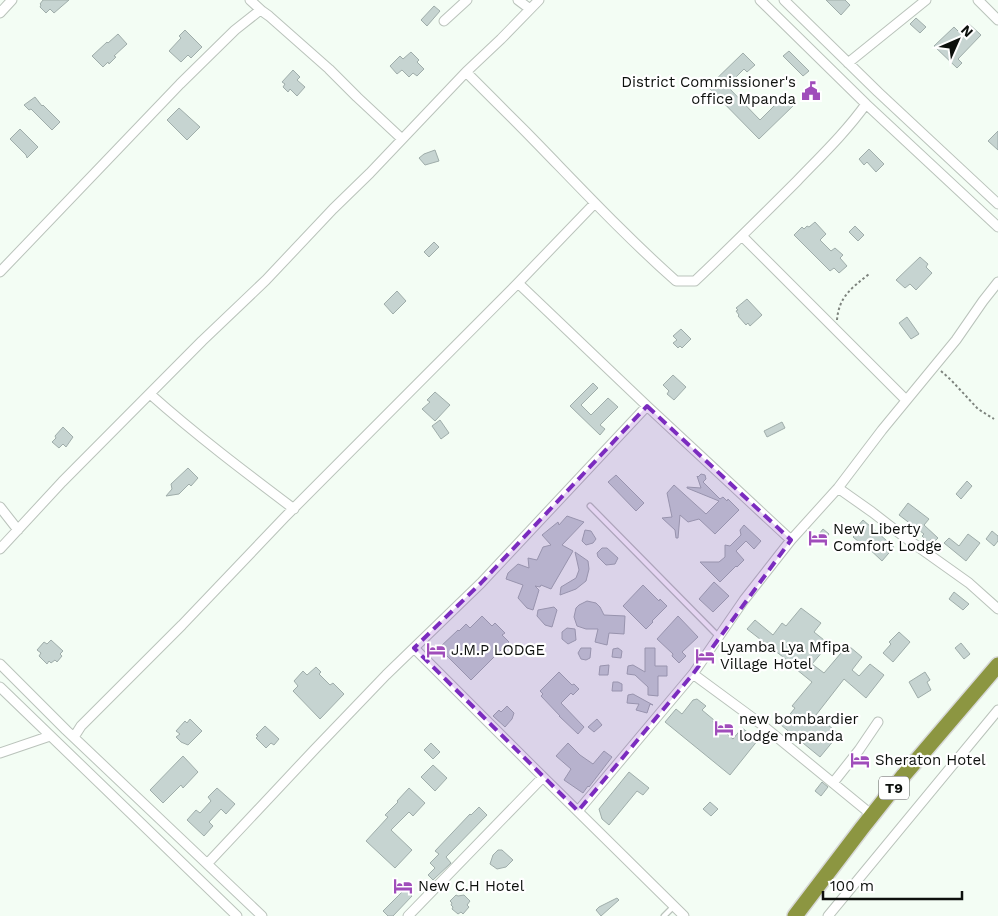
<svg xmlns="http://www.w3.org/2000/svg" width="998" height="916" font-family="'Work Sans',sans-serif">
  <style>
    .building { fill: #c6d4d1; stroke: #9fadaa }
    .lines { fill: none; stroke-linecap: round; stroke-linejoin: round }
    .lane-casing { stroke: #bac3bb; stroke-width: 7 }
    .street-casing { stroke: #bac3bb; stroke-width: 11 }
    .highway-casing { stroke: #d8d9d8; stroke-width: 18 }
    .path { stroke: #7e847e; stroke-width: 2; stroke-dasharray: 2.5 2.5; stroke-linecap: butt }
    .lane { stroke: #fff; stroke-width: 4.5 }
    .street { stroke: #fff; stroke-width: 9 }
    .highway { stroke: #8c9641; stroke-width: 15 }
    .marked { fill: #7b2cbf; fill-opacity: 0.2; stroke: #7b2cbf; stroke-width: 4; stroke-dasharray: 10 6; stroke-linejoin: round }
    .labels { text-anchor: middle; stroke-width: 4.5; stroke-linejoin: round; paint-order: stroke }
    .shield { fill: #fff; stroke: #565856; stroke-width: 1 }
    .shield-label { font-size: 14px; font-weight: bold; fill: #0d100d }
    .poi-label { font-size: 15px; fill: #0d100d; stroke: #fff; text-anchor: start }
  </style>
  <rect width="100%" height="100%" fill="#f3fdf4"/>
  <path class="building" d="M43 0H69L54 13 50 9 46 13 40 7 41 5 40 4Z
    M826 0H845L850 5 841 15Z
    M434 6 440 11 427 26 421 20Z
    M916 18 926 27 920 33 910 24Z
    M969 24 981 35 958 59 962 63 957 68 934 46 954 27 960 33Z
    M185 30 202 47 191 58 188 55 181 62 169 51 181 38 179 36Z
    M118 34 127 44 114 56 116 57 109 64 108 62 103 67 92 56 107 42 108 43Z
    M789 51 809 71 803 76 783 56Z
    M411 52 419 60 417 62 424 69 417 76 413 73 409 77 402 70 397 74 390 66 400 56 403 59Z
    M743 53 755 65 747 72 744 69 727 86 760 120 785 95 795 104 759 139 708 87Z
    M293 70 300 77 297 80 305 87 297 96 290 89 288 92 283 87 285 84 282 82Z
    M35 97 42 106 43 105 60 122 52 130 31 109 29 110 24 105Z
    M179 108 200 127 187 140 167 120Z
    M20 129 38 147 27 158 26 155 10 139Z
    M998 131V150L988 141Z
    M869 149 884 164 876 172 867 162 864 165 859 159Z
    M435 150 439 161 425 165 419 158 424 154Z
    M815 222 826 234 820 240 831 251 835 248 843 255 840 258 847 266 839 273 834 268 830 271 794 235 802 227 804 229 807 226 809 227Z
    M855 226 864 235 858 241 849 232Z
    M434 242 439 247 429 257 424 252Z
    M920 257 928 264 926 267 932 273 916 290 910 284 905 288 896 280Z
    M397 291 406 301 393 314 384 304Z
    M747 299 762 315 750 326 748 323 746 325 738 316 739 315 736 311 738 310 736 308Z
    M907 317 919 334 911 339 899 323Z
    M681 329 691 339 682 348 680 346 678 348 673 343 677 340 673 336Z
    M673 375 686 387 674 400 667 394 669 391 663 385Z
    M593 383 598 388 581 405 591 415 608 398 618 407 600 425 605 429 600 435 570 406Z
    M435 392 450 405 435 421 422 409 430 402 427 400Z
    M440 420 449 433 441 439 432 426Z
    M782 422 785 428 767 437 764 431Z
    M63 427 73 437 66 447 63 444 59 448 52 442 56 438 55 436Z
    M188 468 198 478 191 486 189 484 179 494 166 496 172 489 171 484Z
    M701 474 705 475 706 479 703 482 720 499 723 497 727 501 728 499 739 510 715 534 699 519 688 522 680 515 678 538H676L675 530 662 518 672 517 667 493 674 485 706 514 719 501 687 488V487L701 488 697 476 698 477Z
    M616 475 644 503 636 511 608 482Z
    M967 481 972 486 961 499 956 494Z
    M908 503 929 519 924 525 938 538 934 542 931 539 928 542 922 536 924 534 899 515Z
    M567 516 584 522 562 545 573 551 551 589 541 585 540 587 535 586 539 590 533 610 527 608 518 598 523 585 506 579 508 573 518 564 529 568 528 558 537 560 543 547 551 545 542 535 558 522 559 525Z
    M863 520 894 547 882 561 865 545 864 546 853 537 859 531 856 528Z
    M744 525 761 541 754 549 746 541 736 551 744 560 737 567 736 566 720 582 700 562H719L725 557V545L730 546 741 535 740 530Z
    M823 529 829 534 821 544 815 539Z
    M585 530 591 531 596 539 593 543 586 545 582 541Z
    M992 531 998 536V541L994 546 986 539Z
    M968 534 980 543 966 561 944 543 949 538 959 546Z
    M602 548H607L618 558 615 564 606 565 598 557 597 553Z
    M575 552 588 561 589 569 586 581 576 589 560 595 561 587 576 578 579 570Z
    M714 582 729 596 713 612 699 599Z
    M643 585 659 601 660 599 667 606 652 621 653 622 646 629 623 606Z
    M954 592 969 604 963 610 949 599Z
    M587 601 596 603 600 607 604 615 625 616 624 634 609 633 607 645 595 642 598 629H586L577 626 574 617 576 608 579 605Z
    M554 607 557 610 552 627 545 625 537 616 538 610Z
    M801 608 821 623 814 632 829 644 812 664 824 673 841 653 837 650 844 642 862 657 852 670 859 676 870 664 884 675 866 698 844 679 816 715 839 734 820 757 781 725 795 708 792 706 812 682 791 665 792 664 747 629 755 620 773 635 782 623 786 626Z
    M482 616 492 626 495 623 505 633 502 635 509 642 471 680 439 648 458 630 459 631 466 624 470 628Z
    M678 616 698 637 682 652 686 656 679 663 672 656 673 654 657 639Z
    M567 628 575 629 576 640 568 644 562 639V632Z
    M899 632 910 642 893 662 883 653 891 644 889 642Z
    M51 640 63 651 60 654 62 656 57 662 55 660 51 663 49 661 47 664 39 656 41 653 37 650 44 642 47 644Z
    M961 643 970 654 964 659 955 648Z
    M581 648H591L590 658 586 660 581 659 578 653Z
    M618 648 622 651 621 658 612 657 613 649Z
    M645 648H655V666H667V676H658V696L648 695V687L635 675 627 674 628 666 633 665 645 672Z
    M609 665 608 675H599L600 666Z
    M316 667 321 672 319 674 330 685 333 683 344 694 320 719 293 691 298 686 294 681 303 671 307 675Z
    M559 672 572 685 574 684 579 689 573 695 571 693 561 703 584 727 578 734 559 716H560L541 696 543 694 540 691Z
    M925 672 930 680 927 682 931 690 918 698 909 682Z
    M613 682H618L622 684V691H612Z
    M633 694 653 705 650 704 647 713 636 710 639 704 627 703 628 695Z
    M697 699 706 706 702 710 714 720 713 722 733 739 742 728 758 740 730 775 665 722 676 709 682 714 693 700Z
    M507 706 514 713 512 719 505 727 493 716 499 710 501 712Z
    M190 719 202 731 188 745 181 742 176 737 180 734 176 731 185 721 187 723Z
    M597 719 602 725 594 732 588 727Z
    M265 726 279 739 274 745 271 743 266 748 256 738 258 736 256 735Z
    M431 743 440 752 433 759 424 750Z
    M568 743 580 755 593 764 604 751 612 757 589 787 588 786 583 793 564 780 571 769 556 756Z
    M183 756 198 772 183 788 181 785 163 803 150 790Z
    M433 765 447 778 435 791 421 777Z
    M629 772 649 788 643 795 637 791 609 825 602 819 599 809Z
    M822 782 828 787 821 796 815 791Z
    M217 788 235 804 226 814 221 809 209 822 213 826 204 836 187 820 196 810 200 813 211 801 208 797Z
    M409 788 425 803 413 816 409 812 391 830 412 850 395 868 366 841 388 817 385 815 398 802 397 801Z
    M710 802 718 809 711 816 703 809Z
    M479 807 487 815 446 857 451 863 433 880 428 875 435 868 430 863 439 854 435 851 470 814 471 815Z
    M498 850H502L513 860 506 867 497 869 490 864 493 855Z
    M405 889 412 896 393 916H388L383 911Z
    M456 895 458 896 464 895 470 901 467 905 469 907 463 914 461 912 458 914 452 909 453 907 451 905 452 903 450 901Z
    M617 898 619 900 601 916 596 910 599 907Z"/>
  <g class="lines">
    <g class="lane-casing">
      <path id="lane" d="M590 506 718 636
        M664 916 674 906"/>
    </g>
    <g class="street-casing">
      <path id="street" d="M250 0 262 11
        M518 0 530 9
        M760 0 866 104 998 227
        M784 0 878 92 998 204
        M978 0 998 20
        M0 13 12 0
        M444 21 467 0
        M848 63 926 0
        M466 72C486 92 505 111 525 131 575 182 623 234 676 281H695C730 248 763 215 797 181 821 156 846 132 866 104
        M742 236 906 400
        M0 272 180 84 235 30 259 11H262L269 16 329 69 357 97 402 139
        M518 283 647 406 791 540
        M150 394C196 435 245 472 294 509
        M838 488 872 512 903 536 969 583 998 609
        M0 507 18 530
        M0 549 62 482 202 341 266 280 333 209 370 173 466 72 501 39 539 0
        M414 648 543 777 684 916
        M0 664 66 730 262 916
        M693 674 761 724 872 815
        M0 687 237 916
        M74 737 81 726 182 625 285 517 518 283 594 204
        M0 753 50 736
        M833 783 859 750 878 722
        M578 811 693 674 744 600 791 540 838 488 882 430 956 340 983 301 998 282
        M207 864 315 749 386 675 481 583 647 406
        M408 916 543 777
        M828 916 998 710"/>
    </g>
    <g class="highway-casing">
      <path id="highway" d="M795 916 862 828 904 775 998 665"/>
    </g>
    <path class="path" d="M837 320C839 296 852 288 869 274
      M941 371 951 380 978 409 994 419"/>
    <use href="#lane" class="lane"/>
    <use href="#street" class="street"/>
    <use href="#highway" class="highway"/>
  </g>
  <path class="marked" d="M647 406 791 540 693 674 578 811 414 648 481 583Z"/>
  <defs>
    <g id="civic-bare" transform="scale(1.5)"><path d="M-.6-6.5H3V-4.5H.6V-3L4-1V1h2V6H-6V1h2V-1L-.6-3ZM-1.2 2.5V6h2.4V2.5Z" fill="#a04dbb" stroke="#fff" stroke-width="2.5" paint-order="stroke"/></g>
    <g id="hotel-bare" transform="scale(1.5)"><path d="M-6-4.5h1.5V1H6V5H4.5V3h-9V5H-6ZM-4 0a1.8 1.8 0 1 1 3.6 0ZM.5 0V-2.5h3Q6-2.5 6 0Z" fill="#a04dbb" stroke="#fff" stroke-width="2.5" paint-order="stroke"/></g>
  </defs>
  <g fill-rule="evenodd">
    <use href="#civic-bare" x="811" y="91"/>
    <use href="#hotel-bare" x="818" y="538"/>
    <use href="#hotel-bare" x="436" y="650"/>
    <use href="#hotel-bare" x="705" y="656"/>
    <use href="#hotel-bare" x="724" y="728"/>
    <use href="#hotel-bare" x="860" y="760"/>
    <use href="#hotel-bare" x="403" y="886"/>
  </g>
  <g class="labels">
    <rect class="shield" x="879" y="776.5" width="30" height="23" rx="4"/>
    <g class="shield-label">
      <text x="894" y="793">T9</text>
    </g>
    <g class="poi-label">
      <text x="796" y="87" text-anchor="end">District Commissioner's<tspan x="796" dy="17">office Mpanda</tspan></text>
      <text x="833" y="534">New Liberty<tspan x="833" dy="17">Comfort Lodge</tspan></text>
      <text x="720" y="652">Lyamba Lya Mfipa<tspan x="720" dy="17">Village Hotel</tspan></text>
      <text x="451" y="655">J.M.P LODGE</text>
      <text x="739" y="724">new bombardier<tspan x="739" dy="17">lodge mpanda</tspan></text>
      <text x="875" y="765">Sheraton Hotel</text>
      <text x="418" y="891">New C.H Hotel</text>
    </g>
  </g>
  <g transform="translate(958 40) rotate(45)" stroke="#ffffff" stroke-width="4" paint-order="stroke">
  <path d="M0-4L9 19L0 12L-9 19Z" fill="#0d100d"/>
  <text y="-8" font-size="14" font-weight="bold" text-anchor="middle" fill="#0d100d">N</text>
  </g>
  <path d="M823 891v8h139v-8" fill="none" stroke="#0d100d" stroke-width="2.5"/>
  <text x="830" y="891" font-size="15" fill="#0d100d" stroke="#ffffff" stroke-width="4" paint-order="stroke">100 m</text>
</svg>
